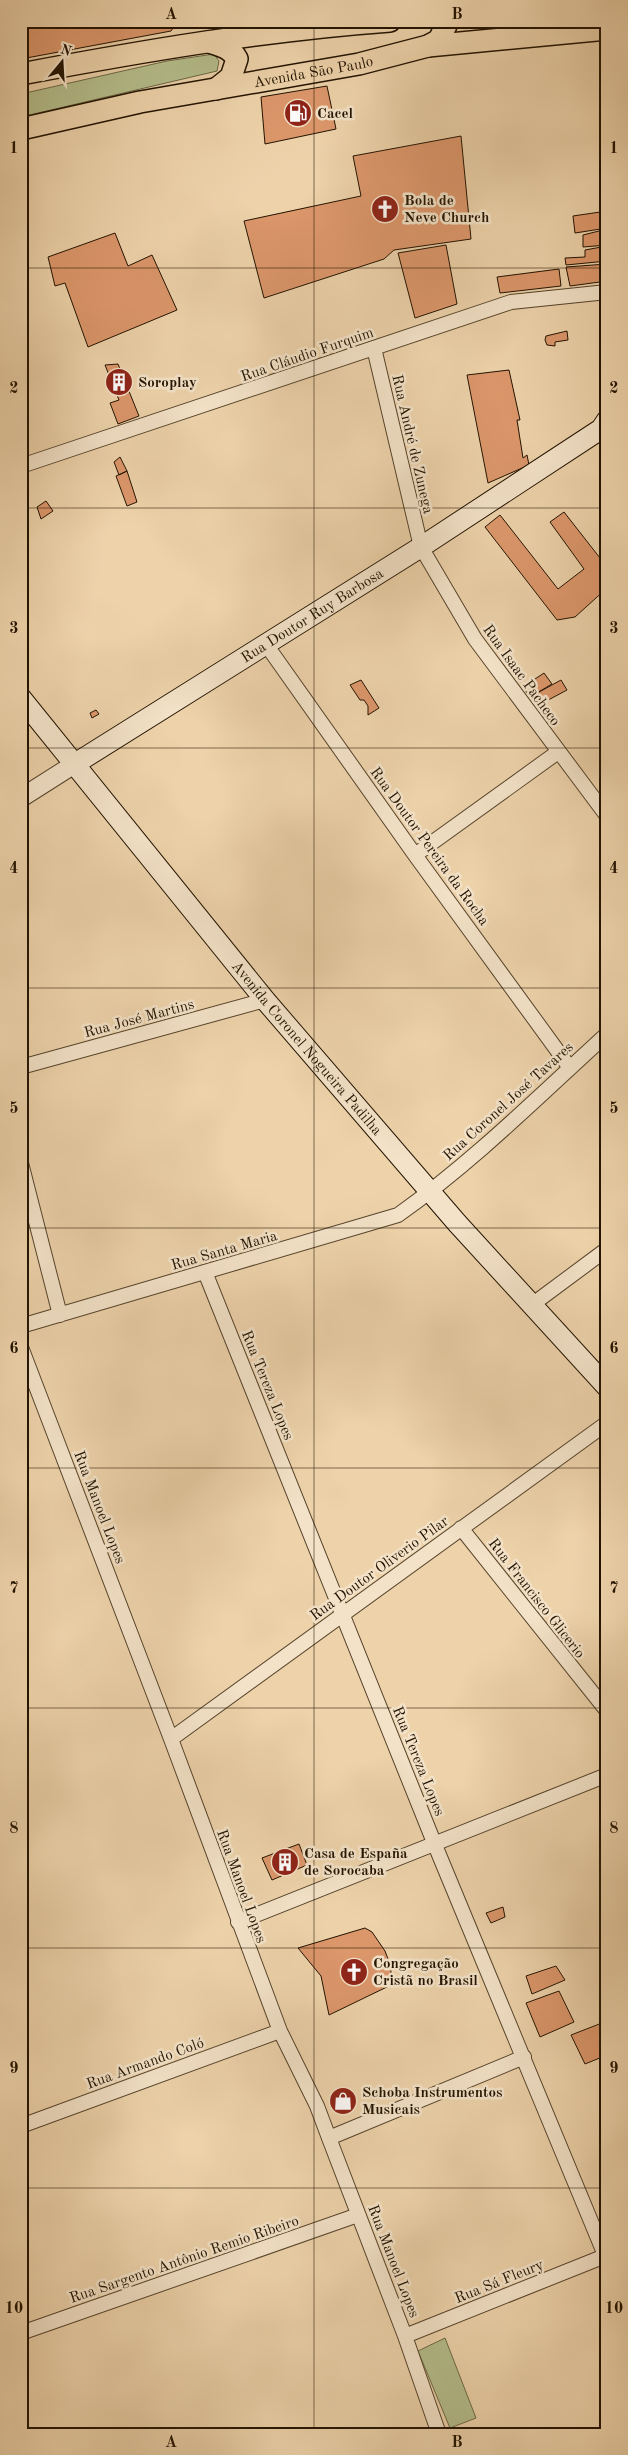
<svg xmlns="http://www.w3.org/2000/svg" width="628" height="2455" font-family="'Old Standard TT',serif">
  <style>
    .green { fill: #b4bd8b; stroke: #6b6846 }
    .building { fill: #dc976b; stroke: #221301 }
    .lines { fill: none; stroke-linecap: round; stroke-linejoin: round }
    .minor-casing { stroke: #55432b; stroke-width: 16 }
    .tertiary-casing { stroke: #55432b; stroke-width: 20 }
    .secondary-casing { stroke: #221301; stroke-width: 22 }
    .primary-casing { stroke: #221301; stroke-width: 24 }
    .minor { stroke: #f3e2c8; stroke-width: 14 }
    .tertiary { stroke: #f3e2c8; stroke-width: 18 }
    .secondary { stroke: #f3e2c8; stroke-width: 20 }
    .primary { stroke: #edd2aa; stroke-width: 21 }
    .grid { fill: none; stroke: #221301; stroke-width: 1; stroke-opacity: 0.55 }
    .labels { text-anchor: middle; stroke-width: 5; stroke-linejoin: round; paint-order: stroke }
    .street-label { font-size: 15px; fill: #221301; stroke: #f3e2c8 }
    .poi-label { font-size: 15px; font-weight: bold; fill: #221301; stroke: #f3e2c8; text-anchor: start }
    .neatline { fill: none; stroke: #221301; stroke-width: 2 }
    .grid-label { font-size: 16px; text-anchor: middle; font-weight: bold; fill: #221301 }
  </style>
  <rect width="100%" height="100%" fill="#edd2aa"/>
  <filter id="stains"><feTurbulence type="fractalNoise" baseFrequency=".004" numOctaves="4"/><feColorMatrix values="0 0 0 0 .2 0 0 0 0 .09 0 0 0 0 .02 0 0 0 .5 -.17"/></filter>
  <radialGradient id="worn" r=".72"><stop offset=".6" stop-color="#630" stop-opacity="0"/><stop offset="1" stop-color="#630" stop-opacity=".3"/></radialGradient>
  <path class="green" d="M214 54 219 61 217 71 21 117V94L167 61Z
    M445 2338 476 2418 450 2428 418 2351Z"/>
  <path class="building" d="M21 21H178L171 31 21 59Z
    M327 86 336 129 265 144 261 97Z
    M461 136 471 239 394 250 384 259 264 298 244 221 361 196 353 156Z
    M607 211V228L575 233 573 216Z
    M607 229V245L583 247V235Z
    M115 233 128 266 152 255 177 310 88 347 65 283 55 286 48 257Z
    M446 245 457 304 415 318 398 253Z
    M607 246V261L566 265 565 258 585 257V250Z
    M607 264V281L570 286 566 267Z
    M559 269 561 286 500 293 497 277Z
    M567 331 568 340 555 342V346L547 345 545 340 546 336Z
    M118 364 139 416 118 424 110 403 119 400 105 365Z
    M509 370 520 420H517L523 458 527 455 529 465 488 483 467 375Z
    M120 457 127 471 119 475 114 462Z
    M127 471 137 502 127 506 116 476Z
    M46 501 53 511 41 519 37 507Z
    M564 512 607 567V588L575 617 557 620 485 527 500 515 558 589 584 569 550 522Z
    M544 673 552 684 530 697 523 687Z
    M361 680 379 708 368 715V706L364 700H360L350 685Z
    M561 680 567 690 537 706 530 697Z
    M96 710 99 714 92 718 90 713Z
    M299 1844 307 1865 272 1880 262 1858Z
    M503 1907 505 1917 491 1923 486 1913Z
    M365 1928 372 1932 385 1951 391 1967V1985L329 2015 321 1976 298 1948Z
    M556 1966 565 1980 532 1994 526 1976Z
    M559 1991 574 2022 540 2037 526 2003Z
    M607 2021V2055L585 2064 571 2035Z"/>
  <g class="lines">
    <g class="minor-casing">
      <path id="minor" d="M374 348 421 547 475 639 607 816
        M21 466 511 302 607 292
        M265 643 415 855 570 1068
        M415 855 558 752
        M21 1067 265 1000
        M21 1163 60 1315
        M205 1272 435 1845 607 2260
        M533 1304 607 1249
        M21 1326 398 1215C473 1162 539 1096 607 1034
        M21 1347 171 1739 280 2031 317 2106 329 2138 405 2336 439 2434
        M461 1528 607 1711
        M171 1739 607 1423
        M238 1922 607 1775
        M21 2126 280 2031
        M329 2138 524 2057
        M21 2333 358 2215
        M405 2336 605 2256"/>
    </g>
    <g class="tertiary-casing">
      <path id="tertiary" d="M21 798 73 765"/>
    </g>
    <g class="secondary-casing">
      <g id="secondary">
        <path id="s1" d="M21 698 265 1000 457 1223 607 1387"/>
        <path id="s2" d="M73 765 421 547 601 429 607 420"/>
      </g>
    </g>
    <g class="primary-casing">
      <g id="primary">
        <path d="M209 42C221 46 231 48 237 59L231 77 216 89"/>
        <path d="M428 46 439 40 448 21"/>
        <path d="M21 74C143 51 266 30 390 21"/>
        <path id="s3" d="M21 129 140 102 359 64 428 46 607 29"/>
      </g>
    </g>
    <use href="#minor" class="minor"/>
    <use href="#tertiary" class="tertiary"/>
    <use href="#secondary" class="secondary"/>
    <use href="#primary" class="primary"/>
  </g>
  <path class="grid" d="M314 21V2434M21 268H607M21 508H607M21 748H607M21 988H607M21 1228H607M21 1468H607M21 1708H607M21 1948H607M21 2188H607"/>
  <defs>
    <g id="fuel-disc" transform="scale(1.4375)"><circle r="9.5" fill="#8f2418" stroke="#f3e2c8"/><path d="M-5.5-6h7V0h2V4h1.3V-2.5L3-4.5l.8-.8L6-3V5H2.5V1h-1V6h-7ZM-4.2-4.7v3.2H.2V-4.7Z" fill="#fff"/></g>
    <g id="church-disc" transform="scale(1.4375)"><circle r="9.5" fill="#8f2418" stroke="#f3e2c8"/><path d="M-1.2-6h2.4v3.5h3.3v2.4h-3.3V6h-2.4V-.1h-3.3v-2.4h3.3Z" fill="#fff"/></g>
    <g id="building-disc" transform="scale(1.4375)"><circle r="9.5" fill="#8f2418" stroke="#f3e2c8"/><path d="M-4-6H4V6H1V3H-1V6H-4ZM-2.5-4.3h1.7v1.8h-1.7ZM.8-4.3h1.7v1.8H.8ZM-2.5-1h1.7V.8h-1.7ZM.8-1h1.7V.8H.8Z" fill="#fff"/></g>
    <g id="shop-disc" transform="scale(1.4375)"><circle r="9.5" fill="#8f2418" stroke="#f3e2c8"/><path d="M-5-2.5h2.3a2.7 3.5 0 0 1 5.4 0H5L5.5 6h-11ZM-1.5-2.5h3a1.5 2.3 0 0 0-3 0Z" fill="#fff"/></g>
  </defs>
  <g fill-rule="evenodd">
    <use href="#fuel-disc" x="298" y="113"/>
    <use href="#church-disc" x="385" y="209"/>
    <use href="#building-disc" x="119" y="382"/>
    <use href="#building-disc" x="285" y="1862"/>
    <use href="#church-disc" x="354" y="1972"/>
    <use href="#shop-disc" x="343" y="2101"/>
  </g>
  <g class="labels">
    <g class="street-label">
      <text dy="5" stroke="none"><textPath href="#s3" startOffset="298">Avenida São Paulo</textPath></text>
      <text transform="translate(307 354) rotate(-19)" y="5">Rua Cláudio Furquim</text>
      <text transform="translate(413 444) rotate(77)" y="5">Rua André de Zunega</text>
      <text dy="5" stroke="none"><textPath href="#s2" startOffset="282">Rua Doutor Ruy Barbosa</textPath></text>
      <text transform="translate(522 675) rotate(54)" y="5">Rua Isaac Pacheco</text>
      <text transform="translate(430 846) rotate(54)" y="5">Rua Doutor Pereira da Rocha</text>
      <text transform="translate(139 1018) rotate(-15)" y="5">Rua José Martins</text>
      <text dy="5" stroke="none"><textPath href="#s1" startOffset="452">Avenida Coronel Nogueira Padilha</textPath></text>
      <text transform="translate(508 1101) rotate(-42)" y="5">Rua Coronel José Tavares</text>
      <text transform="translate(224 1250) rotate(-16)" y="5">Rua Santa Maria</text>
      <text transform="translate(268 1385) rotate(68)" y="5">Rua Tereza Lopes</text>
      <text transform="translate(100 1507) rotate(69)" y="5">Rua Manoel Lopes</text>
      <text transform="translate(379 1568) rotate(-36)" y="5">Rua Doutor Oliverio Pilar</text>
      <text transform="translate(537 1598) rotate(52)" y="5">Rua Francisco Glicerio</text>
      <text transform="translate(419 1761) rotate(68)" y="5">Rua Tereza Lopes</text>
      <text transform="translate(242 1886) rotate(70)" y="5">Rua Manoel Lopes</text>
      <text transform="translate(145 2063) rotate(-20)" y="5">Rua Armando Coló</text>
      <text transform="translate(184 2259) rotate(-19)" y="5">Rua Sargento Antônio Remio Ribeiro</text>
      <text transform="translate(394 2261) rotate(69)" y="5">Rua Manoel Lopes</text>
      <text transform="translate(499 2281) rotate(-22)" y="5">Rua Sá Fleury</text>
    </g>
    <g class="poi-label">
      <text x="317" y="118">Cacel</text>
      <text x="404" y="205">Bola de<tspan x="404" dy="17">Neve Church</tspan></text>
      <text x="138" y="387">Soroplay</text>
      <text x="304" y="1858">Casa de España<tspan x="304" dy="17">de Sorocaba</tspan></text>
      <text x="373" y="1968">Congregação<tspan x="373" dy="17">Cristã no Brasil</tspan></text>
      <text x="362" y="2097">Schoba Instrumentos<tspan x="362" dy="17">Musicais</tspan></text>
    </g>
  </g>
  <rect width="628" height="2455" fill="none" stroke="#edd2aa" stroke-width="55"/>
  <g transform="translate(62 62) rotate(18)" stroke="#f3e2c8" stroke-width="4" paint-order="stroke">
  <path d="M0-4L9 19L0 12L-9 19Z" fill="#221301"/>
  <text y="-8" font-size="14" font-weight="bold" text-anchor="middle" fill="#221301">N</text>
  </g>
  <rect x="28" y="28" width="572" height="2400" class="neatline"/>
  <g class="grid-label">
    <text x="171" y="19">A</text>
    <text x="457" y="19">B</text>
    <text x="14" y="153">1</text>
    <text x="614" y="153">1</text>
    <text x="14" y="393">2</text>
    <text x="614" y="393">2</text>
    <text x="14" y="633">3</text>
    <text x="614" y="633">3</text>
    <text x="14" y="873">4</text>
    <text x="614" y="873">4</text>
    <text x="14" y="1113">5</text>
    <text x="614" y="1113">5</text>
    <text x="14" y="1353">6</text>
    <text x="614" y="1353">6</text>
    <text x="14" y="1593">7</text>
    <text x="614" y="1593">7</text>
    <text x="14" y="1833">8</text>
    <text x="614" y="1833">8</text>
    <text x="14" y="2073">9</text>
    <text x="614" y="2073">9</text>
    <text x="14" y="2313">10</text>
    <text x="614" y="2313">10</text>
    <text x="171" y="2447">A</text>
    <text x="457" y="2447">B</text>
  </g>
  <rect width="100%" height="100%" filter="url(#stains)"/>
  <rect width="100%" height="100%" fill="url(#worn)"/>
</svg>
